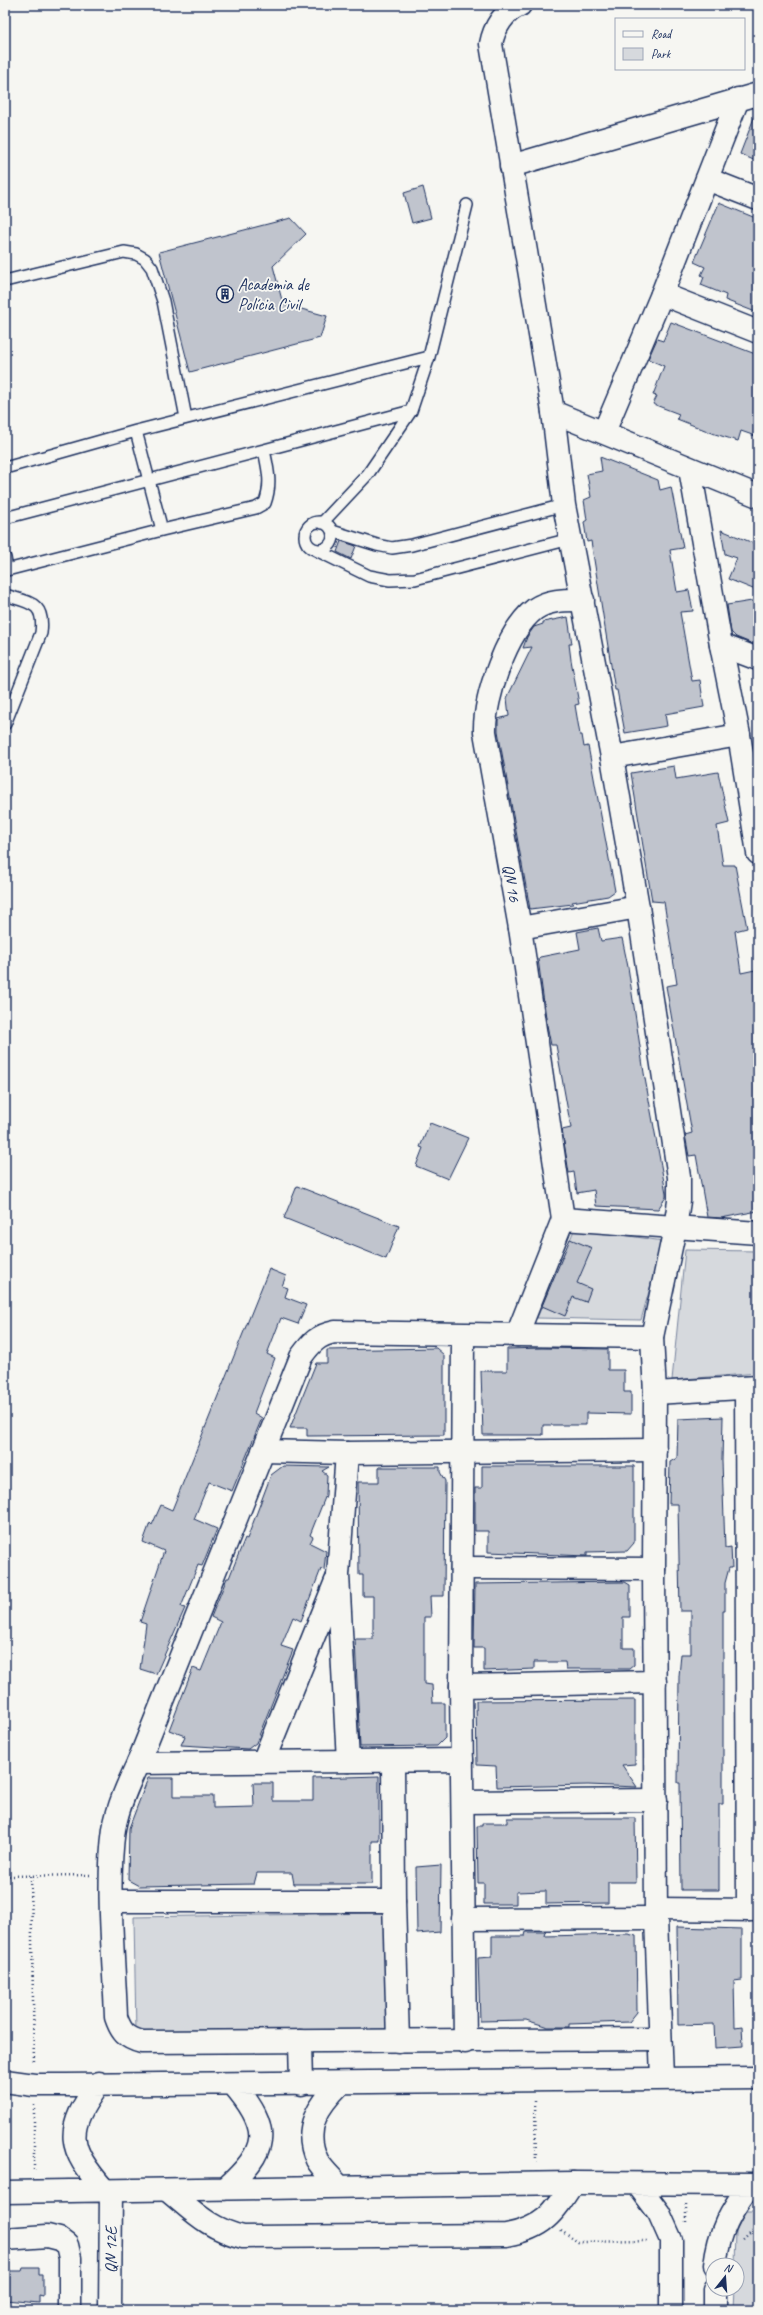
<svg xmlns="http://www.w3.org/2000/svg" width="763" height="2315" font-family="Caveat,sans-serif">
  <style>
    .green { fill: #d6d9dd; stroke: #78849e }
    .building { fill: #c0c4cd; stroke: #1b2f5e }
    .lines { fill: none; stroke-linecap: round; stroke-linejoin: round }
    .lane-casing { stroke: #1b2f5e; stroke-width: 14 }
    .street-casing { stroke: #1b2f5e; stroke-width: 25 }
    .secondary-casing { stroke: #1b2f5e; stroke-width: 25 }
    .path { stroke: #1b2f5e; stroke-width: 2.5; stroke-dasharray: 1 3; stroke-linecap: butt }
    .lane { stroke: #f6f6f2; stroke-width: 11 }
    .street { stroke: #f6f6f2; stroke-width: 22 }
    .secondary { stroke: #f6f6f2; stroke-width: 22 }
    .labels { text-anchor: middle; stroke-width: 3.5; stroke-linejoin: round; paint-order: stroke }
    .poi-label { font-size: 17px; fill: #1b2f5e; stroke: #f6f6f2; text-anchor: start }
    .street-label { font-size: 17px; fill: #1b2f5e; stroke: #f6f6f2 }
  </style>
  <rect width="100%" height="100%" fill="#f6f6f2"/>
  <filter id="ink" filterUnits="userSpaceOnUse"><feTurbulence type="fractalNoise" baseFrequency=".025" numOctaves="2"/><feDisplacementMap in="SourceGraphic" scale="8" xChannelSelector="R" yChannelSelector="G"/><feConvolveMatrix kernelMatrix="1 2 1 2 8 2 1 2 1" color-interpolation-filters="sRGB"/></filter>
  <g filter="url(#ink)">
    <path class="green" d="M575 1228 663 1241 641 1320 537 1318Z
      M685 1250 758 1251V1373L672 1380Z
      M385 1913 387 2029 136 2033 134 1917Z
      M745 2212H758V2310H733L734 2289H737V2265H735L736 2231Z"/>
    <path class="building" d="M757 110 758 111V162L740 154Z
      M423 187 431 218 412 223 404 193Z
      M719 203 758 219V313L725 300 726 295 701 285 704 277 701 275 705 267 694 262Z
      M291 218 306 234 273 266 283 304 327 316 320 338 190 372 159 252Z
      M671 322 758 355V437L741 431 738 441 715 434 677 419 679 414 653 404 657 396 653 395 664 366 648 359 657 339 663 341Z
      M600 457 658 480 660 490 671 487 683 548 670 550 677 592 689 590 693 611 680 612 692 681 700 680 704 707 665 714 667 726 625 733 617 690H615L591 541 587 542 584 522 587 520 584 500 591 497 587 474 602 471Z
      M721 530 758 545V591L728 579 737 558 725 554Z
      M341 541 356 546 351 559 337 552Z
      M758 600V646L736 637 731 632 727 605Z
      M568 617 572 644H569L571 660 579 704 575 705 580 735H582L584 747 588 746 615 891 608 896 572 902 573 904 530 909 498 731V719L509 716 507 698 532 647 523 648 527 637 534 627 543 624V622Z
      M674 766 676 779 718 772 729 823 717 826 723 865H735L747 928 735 931 741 973 755 970 758 989V1211L721 1218 707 1217 696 1155 689 1156 685 1135 692 1133 666 986 677 984 664 902 652 901 631 773Z
      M598 928 601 941 622 938 628 967 644 1073 666 1193V1197L658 1209 596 1206 594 1190 577 1193 574 1172 569 1173 562 1130 571 1128 556 1045H551L547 1025 538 959 540 957 580 949 577 932Z
      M430 1123 468 1138 448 1179 416 1166 423 1148 420 1147Z
      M297 1186 399 1226 386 1259 284 1218Z
      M570 1239 592 1248 577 1283 591 1289 586 1302 573 1297 565 1316 542 1306Z
      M269 1269 286 1276 282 1286 288 1288 285 1297 306 1305 298 1324 281 1318 267 1354 275 1358 254 1413 262 1418 232 1491 209 1482 194 1519 217 1529 202 1566 198 1565 181 1607 185 1608 156 1674 140 1669 146 1624 140 1622 164 1551 143 1542 150 1523 152 1525 161 1505 172 1510Z
      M436 1348 444 1355V1435L307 1436V1428H290L316 1363H327V1350Z
      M542 1348 608 1349V1370H624V1392H631V1414L586 1413V1425H543V1435H483L481 1371H507V1349Z
      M723 1417 722 1461 725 1548 731 1547 732 1568H729L725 1583V1611H723V1804H719V1890H681L680 1783H678L679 1676 681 1654H691V1611H680L678 1504H669L670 1462 677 1458 678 1419Z
      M283 1466 329 1467 322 1471 327 1475 326 1495 310 1535 313 1537 310 1543 326 1551 324 1570 321 1569 301 1621 293 1617 281 1646 293 1650 256 1743 248 1749 181 1745 185 1736 169 1730 193 1668 201 1671 221 1622 211 1617 227 1578H229L245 1538 247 1539 271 1475Z
      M482 1466H634V1543L627 1551 587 1552V1556L488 1552V1531H475V1488H482Z
      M379 1467H440V1472L445 1481 444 1596H430L431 1617H424V1684L432 1685 433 1703H445V1738L437 1746 360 1747 355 1639H373V1596H363V1575H359L358 1482H379Z
      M625 1582 630 1585V1617H623V1648H634V1665L629 1669H566L565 1662H534V1669L484 1671V1648H474L475 1584Z
      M635 1700V1764L622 1765 637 1787 588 1785 497 1787 496 1766 477 1765 476 1701Z
      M379 1776V1841H372V1884H294L292 1873H257L254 1884 139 1886 128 1880 129 1828 148 1778H173V1796H213V1808L254 1807 253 1783H273V1801H313V1778Z
      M507 1818H635L636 1882H608V1903L546 1904V1891L516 1892V1904H484V1883H478L477 1826H482V1823H507Z
      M441 1865 440 1932 417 1934 416 1867Z
      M677 1927 742 1929V1980L734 1981 735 2027 742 2026 743 2046 715 2048 714 2024 678 2025Z
      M526 1932H546L545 1936 628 1934 636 1936 637 2012 629 2022 569 2024V2027H548L526 2020 480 2021 478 1958 492 1957V1936H525Z
      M23 2268H39V2275H43V2296L39 2295V2303L5 2300V2271H22Z"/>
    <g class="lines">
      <g class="lane-casing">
        <path id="lane" d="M5 281 124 252 136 254 145 259 152 268 163 301 186 418
          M136 431 162 530
          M5 468 136 431 429 357
          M5 518 264 450
          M305 536a14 14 0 1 1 28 0a14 14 0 1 1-28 0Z
          M322 523 368 474 411 411 429 357 467 205
          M332 531 377 545 392 548 412 545 564 505
          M316 550 369 576 390 580 415 579 570 539
          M5 558 7 570 162 530 256 508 265 503C272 484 268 469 264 450L411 411
          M5 595C30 603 45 602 41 633L5 724"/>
      </g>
      <g class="street-casing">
        <g id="street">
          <path d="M520 5C504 11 494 28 491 44L553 412"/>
          <path d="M511 166 758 94"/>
          <path d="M707 179 758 199"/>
          <path d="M662 294 758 332"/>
          <path d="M604 432 662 294 738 99"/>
          <path d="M690 469 721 645 739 735 758 853"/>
          <path d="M721 645 758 659"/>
          <path d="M612 757 739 735"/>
          <path d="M520 928 638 907"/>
          <path d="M563 1219 520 928 485 732C484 698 507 630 535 609 549 599 567 600 583 600"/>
          <path d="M563 1219 758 1233"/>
          <path d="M463 1335 461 1686 465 2042"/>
          <path d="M517 1335 563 1219"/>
          <path d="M652 1337 335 1332C318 1335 311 1343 301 1357L138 1763C128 1784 118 1806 114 1829 106 1886 114 1958 116 2017 121 2032 126 2038 142 2042L660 2039"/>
          <path d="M746 1388 748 1910"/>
          <path d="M655 1393 758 1387"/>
          <path d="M263 1451 347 1453 655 1450"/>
          <path d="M347 1453 338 1575 348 1761"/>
          <path d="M462 1568 654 1569"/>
          <path d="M461 1686 655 1682"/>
          <path d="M393 1761 394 1901 398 2041"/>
          <path d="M263 1762 336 1581"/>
          <path d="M138 1763 462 1760"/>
          <path d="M463 1802 656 1800"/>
          <path d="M112 1901H394"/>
          <path d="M656 1909 758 1910"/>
          <path d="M463 1919 656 1918"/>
          <path d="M300 2041 301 2084"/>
          <path d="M662 2078 656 1918 654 1569 655 1393 652 1337 675 1228 679 1201V1177L638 907 612 757 564 505 553 412 758 496"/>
          <path d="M167 2190C193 2211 209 2229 243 2237L506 2235C544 2228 553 2214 573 2183"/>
          <path d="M5 2239 47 2236 59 2239 67 2245 70 2258V2310"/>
          <path id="s1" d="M110 2310 111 2191"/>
        </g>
      </g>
      <g class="secondary-casing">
        <path id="secondary" d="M5 2081 34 2085H66L758 2078
          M99 2083C64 2131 67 2147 105 2191
          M638 2185 659 2213 671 2240V2310
          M339 2186C332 2178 322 2169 317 2160 302 2128 319 2105 340 2084
          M225 2189C268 2150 273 2130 233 2084
          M5 2192 573 2183 758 2184
          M715 2265C719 2231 730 2211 751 2184
          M715 2289V2310"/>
      </g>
      <path class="path" d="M5 1876 90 1875
        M31 1876 34 2064
        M535 2101 536 2164
        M34 2105V2172
        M686 2222V2205
        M561 2231 578 2242 649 2241
        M743 2239 758 2226"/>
      <use href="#lane" class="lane"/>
      <use href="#street" class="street"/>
      <use href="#secondary" class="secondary"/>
    </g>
  </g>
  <defs>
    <g id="building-ring" transform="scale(0.9)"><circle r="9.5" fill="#f6f6f2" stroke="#1b2f5e" stroke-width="1.5"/><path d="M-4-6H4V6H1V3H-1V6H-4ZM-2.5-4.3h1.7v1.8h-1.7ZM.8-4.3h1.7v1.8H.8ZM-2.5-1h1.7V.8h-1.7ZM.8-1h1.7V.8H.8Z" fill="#1b2f5e"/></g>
  </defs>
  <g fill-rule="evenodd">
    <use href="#building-ring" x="225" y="294"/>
  </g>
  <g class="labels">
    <g class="poi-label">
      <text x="238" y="290">Academia de<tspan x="238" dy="20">Polícia Civil</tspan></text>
    </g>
    <g class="street-label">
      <text transform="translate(512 883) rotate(80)" y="6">QN 16</text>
      <text dy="6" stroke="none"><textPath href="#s1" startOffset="60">QN 12E</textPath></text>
    </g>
  </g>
  <rect width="763" height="2315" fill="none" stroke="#f6f6f2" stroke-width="20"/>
  <rect x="10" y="10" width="743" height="2295" fill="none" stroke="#1b2f5e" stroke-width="1.5" filter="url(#ink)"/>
  <rect x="615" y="18" width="130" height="52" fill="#f6f6f2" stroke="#9ea6b7"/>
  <rect x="623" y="31" width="20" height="6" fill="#f6f6f2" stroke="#9ea6b7"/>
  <text x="651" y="38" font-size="12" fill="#1b2f5e">Road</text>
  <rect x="623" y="48" width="20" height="12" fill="#d6d9dd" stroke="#9ea6b7"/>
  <text x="651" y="58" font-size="12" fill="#1b2f5e">Park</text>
  <g transform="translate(725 2277) rotate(17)"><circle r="19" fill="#f6f6f2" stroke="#9ea6b7"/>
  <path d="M0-3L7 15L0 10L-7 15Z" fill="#1b2f5e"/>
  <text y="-6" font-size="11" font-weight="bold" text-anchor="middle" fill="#1b2f5e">N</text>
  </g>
</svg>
